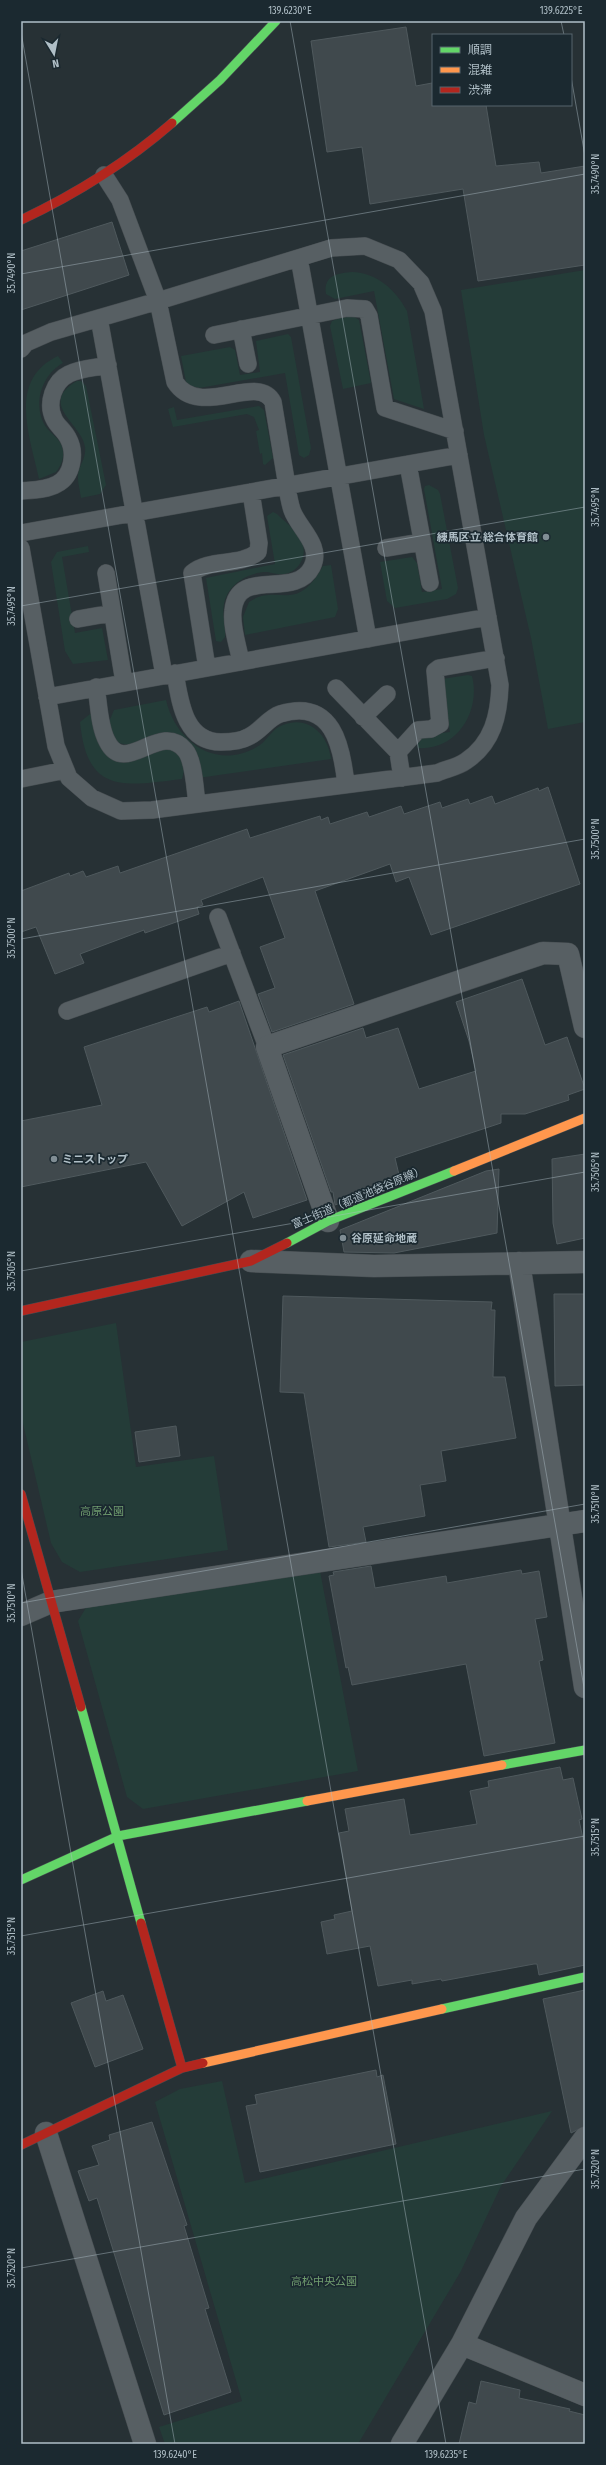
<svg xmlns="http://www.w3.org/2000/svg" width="606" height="2465" font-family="'Fira Sans Condensed','Noto Sans JP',sans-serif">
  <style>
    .green { fill: #243c38 }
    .building { fill: #40494d; stroke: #4f595d }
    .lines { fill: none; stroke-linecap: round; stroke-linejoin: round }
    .lane-casing { stroke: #454c50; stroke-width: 18 }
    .street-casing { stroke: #454c50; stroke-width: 23 }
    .fast-casing { stroke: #454c50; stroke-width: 10 }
    .slow-casing { stroke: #454c50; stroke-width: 10 }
    .jam-casing { stroke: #454c50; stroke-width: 10 }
    .lane { stroke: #575f63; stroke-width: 17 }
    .street { stroke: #575f63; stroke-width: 22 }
    .fast { stroke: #63d668; stroke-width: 9 }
    .slow { stroke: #ff974d; stroke-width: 9 }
    .jam { stroke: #b3261e; stroke-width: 9 }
    .ticks { fill: none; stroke: #b0bfc7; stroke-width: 1; stroke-opacity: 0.45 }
    .poi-dot { fill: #808d94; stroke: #1b2930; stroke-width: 1.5 }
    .labels { text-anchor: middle; stroke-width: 3.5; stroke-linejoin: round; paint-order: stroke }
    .poi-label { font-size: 11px; font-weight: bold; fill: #b0bfc7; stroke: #1b2930; text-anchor: start }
    .street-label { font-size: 11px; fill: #b0bfc7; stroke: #1b2930 }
    .park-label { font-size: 11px; fill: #709d6f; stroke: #1b2930 }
    .neatline { fill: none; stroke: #b0bfc7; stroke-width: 1.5 }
    .ticks-label { font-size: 10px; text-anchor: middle; fill: #b0bfc7 }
  </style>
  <rect width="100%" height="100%" fill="#273135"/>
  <path class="green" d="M585 270V722L548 729 531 638 484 435 461 290Z
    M352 272C377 273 395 289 407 311L424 409 394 399 374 291 335 299 326 294C323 276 337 273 352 272Z
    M345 316H353L359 320 371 383 343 389 330 326 332 321Z
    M288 334 291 337 311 448 309 455 304 458 299 455 285 373 199 388 188 385 186 382 181 356 230 347 235 350 240 375 260 372 256 341Z
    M58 356 63 363C41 375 32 406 46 427 51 434 59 438 62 446 65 456 62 464 56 472L39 479C30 436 7 380 58 356Z
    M77 381H81L86 386 106 485 100 494 81 498C80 489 76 479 79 470 82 461 86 457 85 447 82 424 37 404 77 381Z
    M259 406 264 410 273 458 265 465 263 464 262 453 260 454 256 431 259 430 254 417 247 414 173 427 168 409 174 407 177 420Z
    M429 485 438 490 440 494 458 588 456 594 447 599 395 608 387 601 380 562 412 557 417 563 422 592 442 589 424 489 425 486Z
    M273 512 277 514C284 521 295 529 300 538 309 552 301 571 285 574 279 575 273 573 267 572 252 572 236 580 228 593 219 609 226 621 225 637L221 642 216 641 206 578 275 564 267 516Z
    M88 546 89 552 62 557 75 633 102 628 108 660 73 664 65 651 51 562 57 552Z
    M331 565 338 609 335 617 245 635 243 617 249 602C279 582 295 616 323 566Z
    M468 675 472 676C481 711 457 751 418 748V736L450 732 442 679Z
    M166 700C176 743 218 772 260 745 268 739 273 728 283 725 309 715 328 735 331 759L198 778 162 733C138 738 141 751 113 741L108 724 114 710Z
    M90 714H94L123 760 132 761 163 747 181 753 185 767 182 779C124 786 87 795 80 722Z
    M116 1323 136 1467 214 1456 228 1550 80 1572 62 1562 51 1543 21 1415V1342Z
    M320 1571 358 1771 143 1809 127 1797 78 1621 87 1606Z
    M222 2081 245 2183 552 2111 501 2186 461 2271 358 2444H165L159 2427 242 2401 155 2102 180 2089Z"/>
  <path class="building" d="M406 27 416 86 432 83 433 105H486L496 166 539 162 541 173 585 166V265L478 281 463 189 370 204 362 147 327 152 311 41Z
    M112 222 129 275 21 310V251Z
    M548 787 580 884 431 935 409 877 396 882 390 864 315 891 354 1004 272 1032 258 994 275 988 260 947 285 938 263 877 201 900 203 905 197 907 199 914 145 933 144 930 80 954 84 963 55 974 36 927 21 932V891L69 873 70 876 83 871 86 877 118 866 120 873 247 829 250 838 320 816 321 820 328 817 330 824 367 812 369 817 401 806 404 814 440 802 442 808 468 799 470 804 492 796 495 804 538 788 539 791Z
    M522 979 545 1045 567 1037 585 1089 568 1095 569 1100 525 1114H501V1123L395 1158 400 1179 335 1205 333 1192H331L283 1055 363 1028 366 1038 398 1028 419 1089 476 1071 469 1041 456 1002Z
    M239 1001 307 1200 253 1218 244 1192 182 1226 146 1162 21 1187V1121L102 1105 84 1047 207 1007 209 1012Z
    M585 1154V1238L557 1244 553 1223 552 1159Z
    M499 1169 497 1233 394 1253 344 1252 340 1230 486 1171Z
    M554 1294H585V1385L555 1386Z
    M283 1296 492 1302 491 1310H495L493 1377H505L516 1438 441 1451 446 1481 420 1485 425 1516 363 1527 366 1542 329 1547 304 1393 280 1392Z
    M176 1426 180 1456 139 1462 135 1432Z
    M371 1566 375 1588 446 1576 447 1583 521 1570 522 1574 539 1571 547 1617 535 1619 543 1660 539 1661 555 1743 484 1756 466 1664 352 1685 348 1667 346 1668 329 1576 334 1575 333 1572Z
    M560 1767 563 1780 573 1778 582 1819 579 1820 585 1848V1965L539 1975 537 1964H534L442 1981 441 1979 412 1984V1980L378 1986 370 1946 327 1954 321 1922 335 1919 334 1915 352 1911 339 1833 349 1831 345 1809 404 1799 410 1835 477 1824 470 1791 489 1787 488 1781Z
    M585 1990V2126L571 2133 543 1999Z
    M103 1991 106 2001 123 1995 143 2049 95 2067 71 2003Z
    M376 2070 377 2077 383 2075 396 2144 260 2172 246 2106 257 2104 255 2095Z
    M152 2122 187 2225 184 2226 209 2308 205 2309 231 2392 164 2415 97 2198 89 2201 78 2171 99 2165 92 2146 110 2140 109 2135Z
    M481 2381 520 2390 519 2398 570 2409 569 2411 585 2415V2444H459L469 2402 476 2404Z"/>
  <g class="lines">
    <g class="lane-casing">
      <path id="lane" d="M104 175 120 200 158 301 175 382C199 420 258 372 273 402 277 426 281 450 285 474 287 485 288 498 292 510 298 528 323 545 312 567 295 601 237 565 233 611 231 626 238 646 241 662
        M299 258 368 639
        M99 318 164 675
        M241 329 248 364
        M214 335 347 308 365 309 369 316 385 408 455 431
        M21 349 26 343 51 332 158 301 331 248 365 246 399 260 421 283 433 311 500 685C499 715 493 743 466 761 458 767 446 769 437 773L152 810 121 811 92 798 69 778 56 746 21 548
        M408 464 430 583
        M21 491C32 490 47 490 57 484 73 476 76 452 68 438 64 430 57 426 54 419 46 403 54 381 69 374 81 368 96 368 108 365
        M21 533 459 455
        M386 548 422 542
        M106 573 124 682
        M78 619 112 613
        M207 668 192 573C210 558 239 567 258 552L259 543 251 492
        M175 673C180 701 184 742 221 742 230 742 241 741 248 737 260 732 268 718 280 714 333 698 342 746 346 785
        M96 687C99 704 99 726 107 741 125 778 160 720 185 750 194 760 195 790 197 804
        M336 688 398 752
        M47 697 488 617
        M363 717 387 694
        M402 778 398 752 418 730 431 729 440 724 435 671 439 668 496 658
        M21 779 66 770
        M218 917 267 1047
        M67 1011 232 953"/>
    </g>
    <g class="street-casing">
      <path id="street" d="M328 1221 267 1047 543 953 568 954 585 1027
        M251 1261 374 1266 585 1262
        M519 1263 585 1687
        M21 1615 51 1602 585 1521
        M46 2133 145 2444
        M462 2344 585 2395
        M402 2444 462 2344 526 2218 585 2138"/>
    </g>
    <g class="fast-casing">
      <path id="fast" d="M172 123 220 80 276 21
        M287 1243 328 1221 454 1171
        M81 1707 141 1923
        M502 1765 585 1750
        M21 1880 118 1836 307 1801
        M442 2009 585 1977"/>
    </g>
    <g class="slow-casing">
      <path id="slow" d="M454 1171 585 1118
        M307 1801 502 1765
        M203 2063 442 2009"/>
    </g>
    <g class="jam-casing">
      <path id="jam" d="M21 220C76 194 126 163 172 123
        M21 1311 251 1261 287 1243
        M21 1494 81 1707
        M141 1923 182 2068
        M21 2145 182 2068 203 2063"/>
    </g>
    <use href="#lane" class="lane"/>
    <use href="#street" class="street"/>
    <use href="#fast" class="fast"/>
    <use href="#slow" class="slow"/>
    <use href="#jam" class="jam"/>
  </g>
  <path class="ticks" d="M290 21 585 1693M561 21 564 35M21 32 446 2444M571 77 585 156M21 274 585 174M21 606 585 507M21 939 585 839M21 1271 585 1172M21 1569 175 2444M21 1603 585 1504M21 1936 585 1836M21 2268 585 2169"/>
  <g class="poi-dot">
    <circle cx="546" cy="537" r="4"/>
    <circle cx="54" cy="1159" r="4"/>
    <circle cx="343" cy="1238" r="4"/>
  </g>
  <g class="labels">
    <g class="poi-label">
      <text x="538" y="541" text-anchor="end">練馬区立 総合体育館</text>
      <text x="62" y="1163">ミニストップ</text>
      <text x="351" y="1242">谷原延命地蔵</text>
    </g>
    <g class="street-label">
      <text transform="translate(358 1197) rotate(-23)" y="4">富士街道（都道池袋谷原線）</text>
    </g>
    <g class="park-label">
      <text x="102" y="1515">高原公園</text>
      <text x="324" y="2285">高松中央公園</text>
    </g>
  </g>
  <rect width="606" height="2465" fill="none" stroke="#1b2930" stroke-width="44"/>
  <rect x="432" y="34" width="140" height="72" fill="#1b2930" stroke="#57656c"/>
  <rect x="440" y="47" width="20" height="6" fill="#63d668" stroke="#57656c"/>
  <text x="468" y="54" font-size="12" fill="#b0bfc7">順調</text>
  <rect x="440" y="67" width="20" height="6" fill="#ff974d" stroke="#57656c"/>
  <text x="468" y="74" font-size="12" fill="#b0bfc7">混雑</text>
  <rect x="440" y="87" width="20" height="6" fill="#b3261e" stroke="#57656c"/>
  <text x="468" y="94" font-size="12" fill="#b0bfc7">渋滞</text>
  <g transform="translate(54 54) rotate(170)" stroke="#1b2930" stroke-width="3" paint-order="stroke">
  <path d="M0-3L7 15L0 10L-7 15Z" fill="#b0bfc7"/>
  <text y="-6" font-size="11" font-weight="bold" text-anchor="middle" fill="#b0bfc7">N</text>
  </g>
  <rect x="22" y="22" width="562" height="2421" class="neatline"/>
  <g class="ticks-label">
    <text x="290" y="14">139.6230°E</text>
    <text x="561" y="14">139.6225°E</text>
    <text transform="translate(595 174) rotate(-90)" y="4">35.7490°N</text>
    <text transform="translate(11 273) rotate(-90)" y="4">35.7490°N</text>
    <text transform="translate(595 507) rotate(-90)" y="4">35.7495°N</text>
    <text transform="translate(11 606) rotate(-90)" y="4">35.7495°N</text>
    <text transform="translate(595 839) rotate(-90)" y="4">35.7500°N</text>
    <text transform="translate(11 938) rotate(-90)" y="4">35.7500°N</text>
    <text transform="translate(595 1172) rotate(-90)" y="4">35.7505°N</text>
    <text transform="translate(11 1271) rotate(-90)" y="4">35.7505°N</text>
    <text transform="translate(595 1504) rotate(-90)" y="4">35.7510°N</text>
    <text transform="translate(11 1603) rotate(-90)" y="4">35.7510°N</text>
    <text transform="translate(595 1837) rotate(-90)" y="4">35.7515°N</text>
    <text transform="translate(11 1936) rotate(-90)" y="4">35.7515°N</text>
    <text transform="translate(595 2169) rotate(-90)" y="4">35.7520°N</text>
    <text transform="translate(11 2268) rotate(-90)" y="4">35.7520°N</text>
    <text x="175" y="2458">139.6240°E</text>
    <text x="446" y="2458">139.6235°E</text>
  </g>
</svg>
